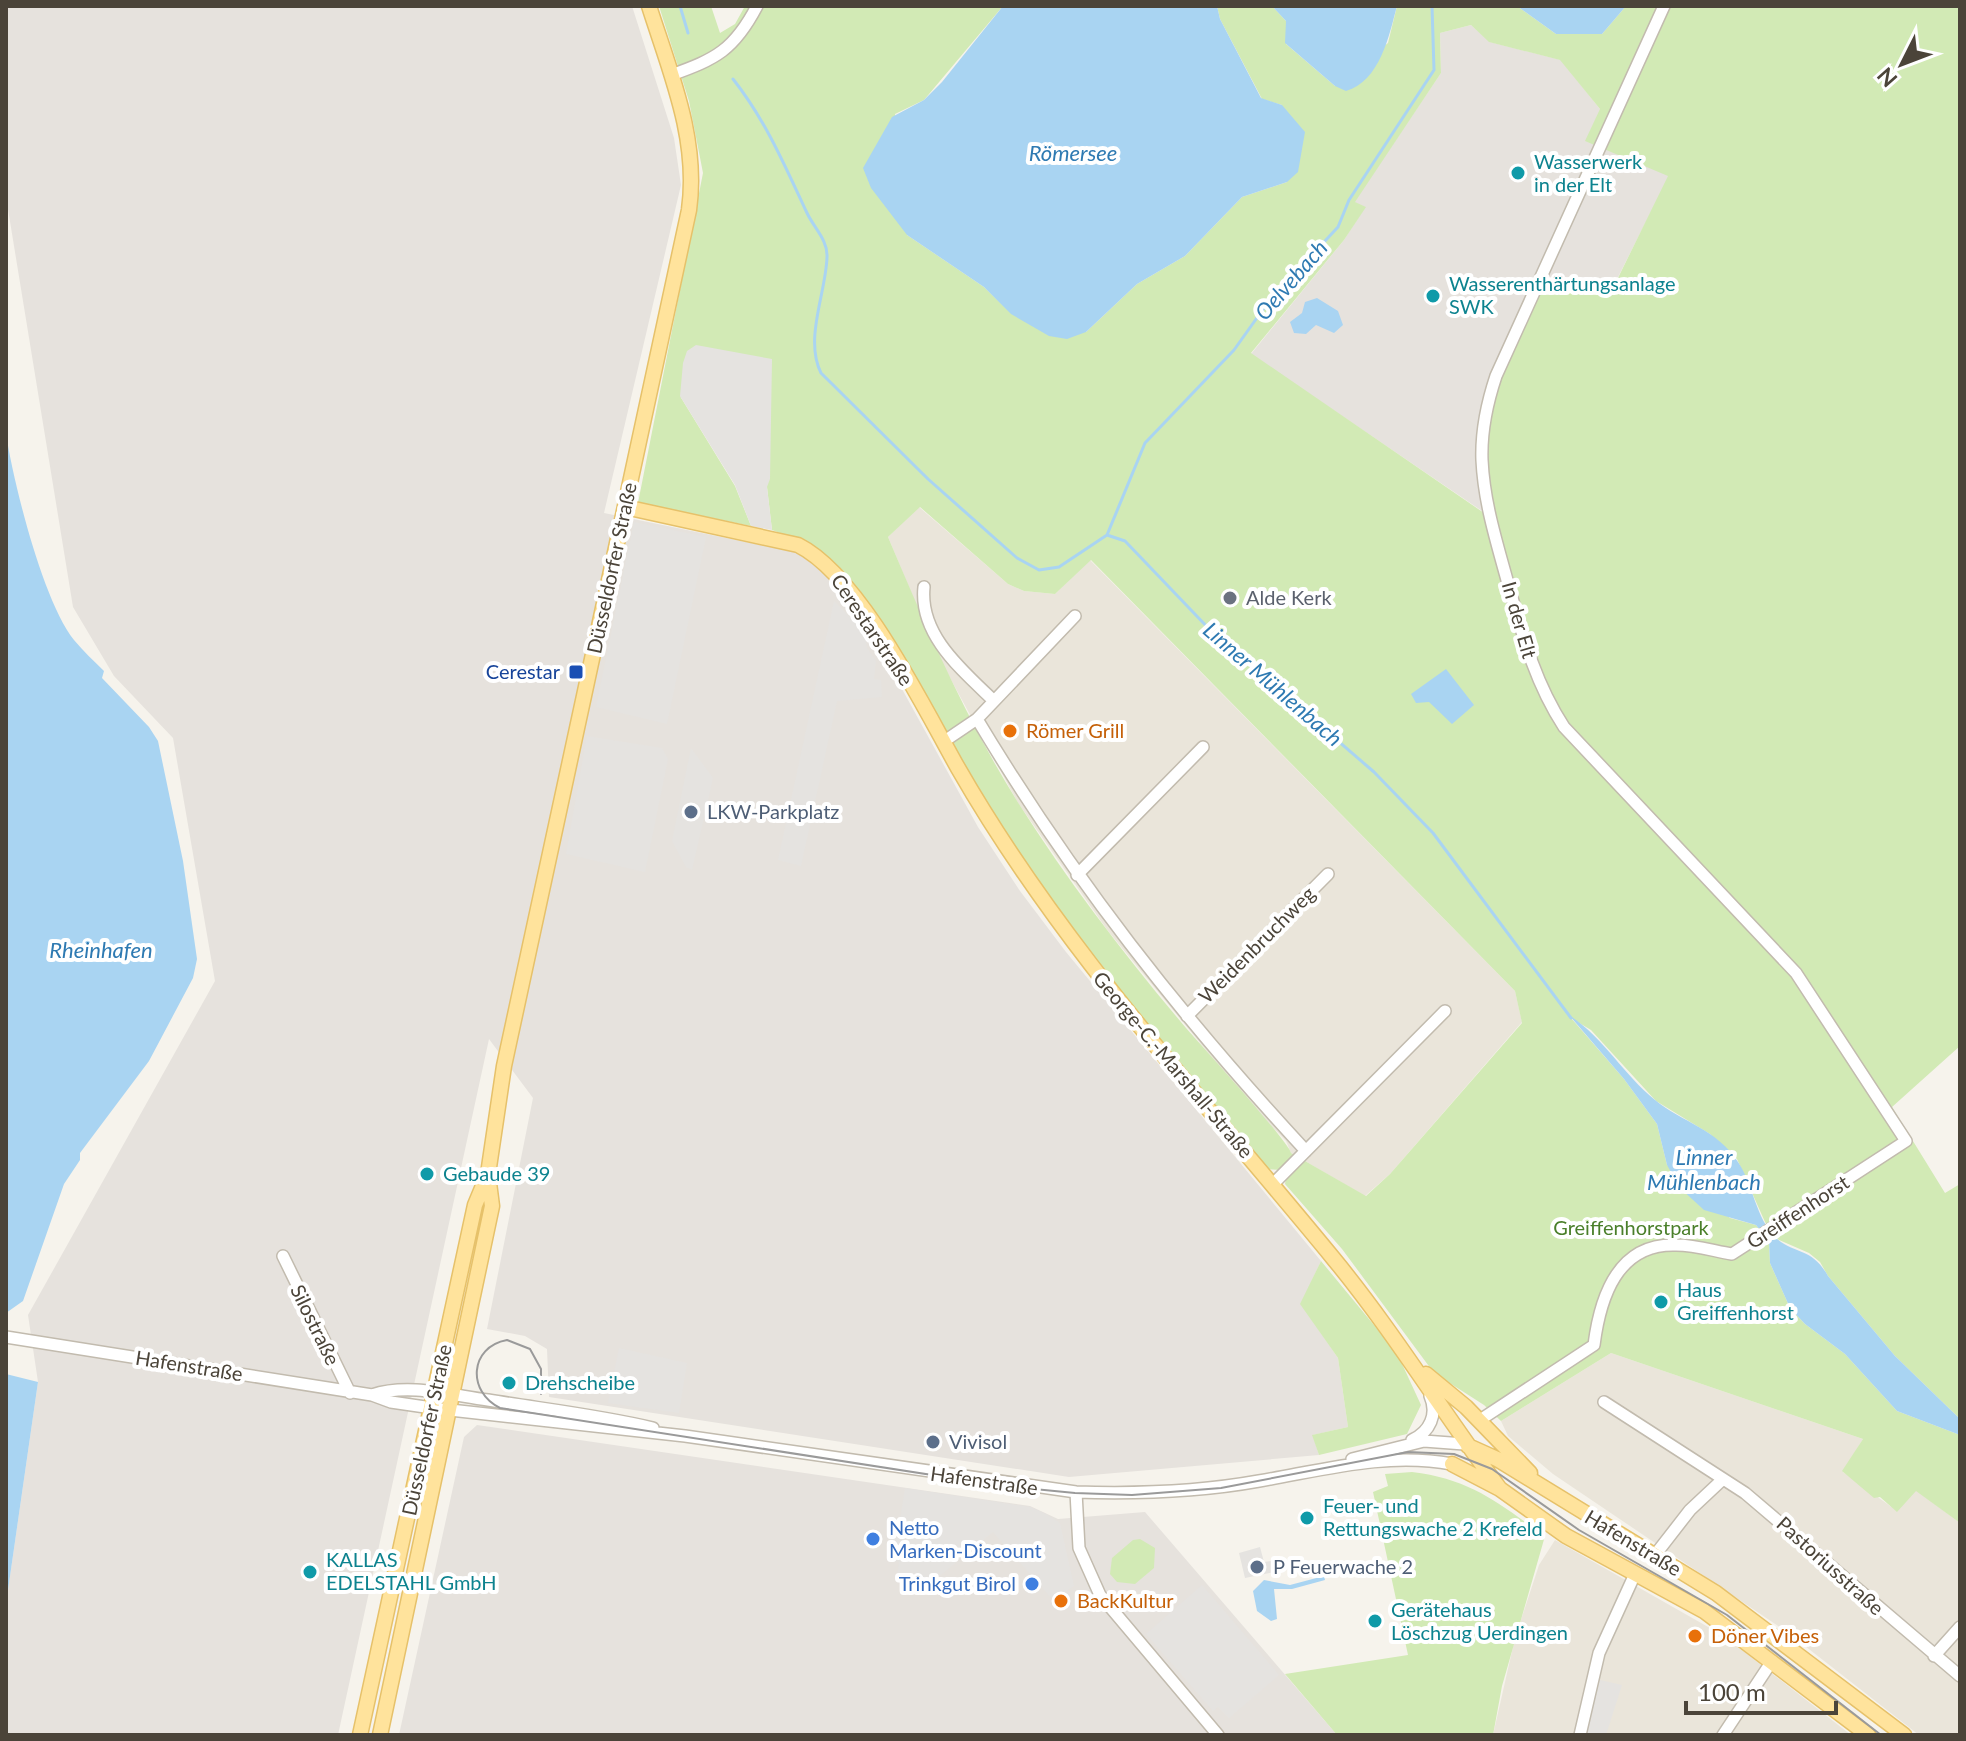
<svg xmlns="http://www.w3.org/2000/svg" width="1966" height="1741" font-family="Lato,sans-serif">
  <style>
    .residential { fill: #eae5da }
    .industrial { fill: #e6e2dd }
    .green { fill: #d2eab5; fill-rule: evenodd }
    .parking { fill: #e5e3e0 }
    .water { fill: #a9d4f2 }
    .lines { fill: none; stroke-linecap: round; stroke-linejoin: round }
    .stream { stroke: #a9d4f2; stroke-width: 3 }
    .minor-casing { stroke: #c2bbae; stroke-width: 14 }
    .major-casing { stroke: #e6c16a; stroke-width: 17 }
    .minor { stroke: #fff; stroke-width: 11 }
    .major { stroke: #ffe39c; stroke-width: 14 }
    .tram { stroke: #9a9a9a; stroke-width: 2 }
    .culture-dot { fill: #0f9aa8; stroke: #fff; stroke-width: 3 }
    .worship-dot { fill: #6b7280; stroke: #fff; stroke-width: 3 }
    .transit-dot { fill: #1a4fb4; stroke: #fff; stroke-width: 3 }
    .food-dot { fill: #e8710a; stroke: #fff; stroke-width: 3 }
    .service-dot { fill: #5c6f8a; stroke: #fff; stroke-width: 3 }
    .shop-dot { fill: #3f7fe0; stroke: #fff; stroke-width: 3 }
    .labels { text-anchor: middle; stroke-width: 8; stroke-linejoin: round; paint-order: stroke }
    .culture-label { font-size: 20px; fill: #0d838f; stroke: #fff; text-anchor: start }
    .street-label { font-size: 20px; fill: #4b4439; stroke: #fff }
    .worship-label { font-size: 20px; fill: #5b616d; stroke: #fff; text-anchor: start }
    .transit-label { font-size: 20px; fill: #164399; stroke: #fff; text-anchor: end }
    .food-label { font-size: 20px; fill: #c56008; stroke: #fff; text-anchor: start }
    .service-label { font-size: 20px; fill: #4e5e75; stroke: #fff; text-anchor: start }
    .park-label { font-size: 20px; fill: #4a7f2a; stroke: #fff }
    .shop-label { font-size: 20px; fill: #366cbe; stroke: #fff; text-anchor: start }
    .water-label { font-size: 22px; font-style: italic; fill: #2e7ab2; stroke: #fff }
  </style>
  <rect width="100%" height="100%" fill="#f6f3ec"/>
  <path class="residential" d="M919 507 1008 584 1024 591 1055 594 1090 560 1515 991 1522 1022 1390 1174 1365 1196 1291 1153 1286 1141 1251 1105 1108 931 1018 803 937 654 888 537Z
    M1611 1353 1863 1439 1843 1472 1897 1511 1916 1490 1960 1523V1735H1919L1787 1632 1553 1474 1508 1436 1501 1421Z
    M1555 1540 1724 1636 1851 1735H1493L1515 1638 1539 1565Z"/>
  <path class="industrial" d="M6 6H632L674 138 681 185 604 513 805 554 824 569 848 598 870 631 978 827 1020 891 1066 952 1321 1261 1301 1304 1338 1358 1348 1427 1313 1435 1319 1455 1069 1477 549 1397 547 1349 525 1336 487 1329 533 1098 489 1039 338 1735H6V1604L38 1382 28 1315 215 981 173 738 114 676 73 607 6 197Z
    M1471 25 1490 42 1561 60 1600 109 1669 176 1613 287 1485 513 1251 354 1344 240 1365 207 1354 202 1441 73 1440 33Z
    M477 1425 1030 1506 1058 1519 1145 1512 1337 1735H399L464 1437Z"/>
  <path class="green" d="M659 6H711L720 33 735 24 745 6H1003L924 100 895 114 907 235 984 287 1012 314 1086 332 1137 284 1185 256 1242 197 1287 182 1282 105 1262 99 1220 19 1217 6H1272L1286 21V44L1335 86 1388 43 1397 6H1517L1556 34H1602L1626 6H1960V1046L1892 1107 1945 1193 1960 1184V1419L1895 1356 1828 1276 1820 1262 1809 1253 1777 1239 1765 1222 1737 1159 1710 1134 1656 1101 1591 1030 1571 1018 1624 1079 1657 1124 1667 1165 1730 1218 1756 1225 1769 1242 1770 1263 1790 1308 1805 1324 1845 1354 1897 1411 1960 1435V1523L1916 1491 1897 1512 1880 1497 1874 1498 1842 1471 1863 1439 1611 1353 1501 1421 1484 1405 1434 1373 1342 1249 1285 1184 1289 1161 1280 1170 1267 1169 1127 1003 1016 852 867 606 830 559 811 544 772 530 767 487 680 396 735 486 751 526 638 503 703 173 689 101ZM1471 25 1489 42 1560 60 1600 109 1585 141 1668 176 1615 284 1542 280 1481 419 1484 513 1251 353 1344 240 1366 207 1355 202 1441 73 1440 33ZM920 507 1008 584 1024 591 1055 594 1091 560 1515 991 1522 1023 1390 1174 1366 1196 1291 1153C1289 1142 1201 1045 1186 1028 1126 957 1069 883 1019 804 966 720 927 629 888 537Z
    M1321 1261 1397 1353 1421 1405 1407 1434 1319 1455 1312 1435 1348 1427 1338 1358 1300 1304Z
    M1412 1472C1471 1479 1498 1503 1545 1536L1502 1686 1493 1735H1337L1285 1674 1408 1655 1373 1492 1388 1486 1385 1474Z
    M1140 1539 1155 1548 1154 1568 1135 1584 1117 1582 1110 1574 1112 1558 1133 1540Z"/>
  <path class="parking" d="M696 345 772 359 770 479 767 487 772 530 751 526 735 485 680 396 683 363 687 351Z
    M634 522 706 537 667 724 596 707Z
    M834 601 859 626 866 640 867 648 876 661 874 679 881 680 882 697 837 701 801 866 778 860Z
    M587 736 662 748 668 759 645 872 566 854Z
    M691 748 713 778 692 870 686 867 672 841Z
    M619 1348 687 1363 679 1413 608 1403Z
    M905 1488 1030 1507 1046 1514 1060 1523 1074 1586 1053 1600 993 1532 930 1584 897 1579 899 1562 887 1560 894 1519 900 1520Z
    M1260 1547 1264 1562 1271 1561 1274 1572 1245 1578 1239 1553Z
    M1202 1585 1279 1675 1229 1718 1218 1707 1213 1711 1146 1634Z
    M1596 1679 1622 1685 1606 1735H1584Z"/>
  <path class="water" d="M1003 6H1217L1220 19 1261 98 1282 105 1305 132 1298 172 1287 182 1242 197 1185 256 1137 284 1086 332 1067 339 1049 336 1011 314 984 287 907 235 871 188 863 168 892 117 924 100 942 82Z
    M1272 6H1397C1389 36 1380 81 1346 91L1335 86 1285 43 1286 21Z
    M1517 6H1626L1602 34H1556Z
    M1317 298 1338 311 1343 325 1334 333 1316 325 1306 334 1294 333 1290 322 1302 313 1305 302Z
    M6 434C14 485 43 601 74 640 83 651 94 661 104 671L102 678 149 727 158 741 183 861 197 959 193 978 149 1061 80 1153V1160L64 1184 23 1301 6 1313Z
    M1446 669 1474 705 1452 724 1429 702 1416 703 1411 694Z
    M1569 1015C1604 1038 1623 1074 1655 1100 1682 1122 1718 1130 1738 1162 1753 1184 1756 1219 1776 1238 1796 1255 1812 1247 1828 1276L1895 1356 1960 1419V1435L1897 1411 1845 1354 1805 1324 1790 1308 1770 1263 1769 1242 1756 1225 1704 1210 1680 1188 1667 1165 1657 1124 1624 1079Z
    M6 1374 38 1382 6 1604Z
    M1324 1576 1325 1580 1292 1589H1274L1277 1619 1271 1621 1257 1611 1253 1591 1264 1580 1290 1585Z"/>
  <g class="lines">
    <path class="stream" d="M680 6 688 33
      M733 79C766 121 785 166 807 213 814 228 828 240 827 257 826 293 804 339 821 373L928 479 1017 558 1039 570 1059 567 1107 535 1125 541 1213 633 1374 772 1433 833 1571 1018
      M1107 535 1145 443 1234 350 1269 301 1338 227 1349 200 1434 70 1432 6"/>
    <g class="minor-casing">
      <path id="minor" d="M671 75C716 59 734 50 757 6
        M924 587C919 635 962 670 994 701
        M977 719C1073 879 1180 1015 1306 1151
        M943 742 977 719 1075 616
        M1077 875 1203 747
        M1187 1016 1328 874
        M1272 1185 1445 1011
        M283 1256 350 1393
        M6 1337 372 1395 391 1402 432 1408 685 1436 1076 1492C1137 1494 1198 1492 1259 1481 1324 1470 1386 1452 1452 1464
        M372 1395C408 1383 450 1395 488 1400 543 1409 598 1415 653 1428
        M1604 1402 1745 1493 1960 1676
        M1480 1420 1594 1345C1600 1298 1617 1243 1676 1245 1695 1245 1714 1251 1732 1254L1906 1141 1796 973 1564 727C1534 681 1522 633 1507 580 1496 540 1484 502 1482 460 1481 432 1487 403 1496 376L1664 6
        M1412 1440C1430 1432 1438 1414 1430 1396
        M1352 1459 1424 1441 1464 1444
        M1076 1492 1079 1548 1100 1595 1218 1735
        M1655 1555 1690 1510 1722 1480
        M1934 1656 1960 1627
        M1580 1735 1599 1653 1635 1574
        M1723 1735 1772 1661"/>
    </g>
    <g class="major-casing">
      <path id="major" d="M625 507 798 545C860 576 923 706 958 768 1061 948 1203 1099 1333 1258 1394 1332 1443 1413 1500 1489
        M1426 1374 1466 1407 1530 1473
        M1468 1446 1497 1459 1716 1593 1904 1735
        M1452 1464 1500 1489 1566 1536 1704 1611 1868 1735
        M360 1735 475 1205 488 1174 504 1066 689 210C699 139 670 72 649 6
        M380 1735 492 1206 488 1175"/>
    </g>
    <use href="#minor" class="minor"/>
    <use href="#major" class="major"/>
    <path class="tram" d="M541 1394V1369L530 1349 507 1340C469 1347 467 1392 500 1408L1003 1486 1075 1493 1132 1495 1221 1488 1408 1452 1454 1454 1492 1469 1579 1530 1727 1615 1881 1735"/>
  </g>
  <g class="culture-dot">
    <circle cx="1518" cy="173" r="8"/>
    <circle cx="1433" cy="296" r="8"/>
    <circle cx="427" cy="1174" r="8"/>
    <circle cx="1661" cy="1302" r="8"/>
    <circle cx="509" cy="1383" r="8"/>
    <circle cx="1307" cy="1518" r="8"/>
    <circle cx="310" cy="1572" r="8"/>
    <circle cx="1375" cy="1621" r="8"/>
  </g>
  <circle class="worship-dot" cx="1230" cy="598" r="8"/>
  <rect class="transit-dot" x="568" y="664" width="16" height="16" rx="4"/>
  <g class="food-dot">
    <circle cx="1010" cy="731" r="8"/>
    <circle cx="1061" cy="1601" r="8"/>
    <circle cx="1695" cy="1636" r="8"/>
  </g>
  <g class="service-dot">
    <circle cx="691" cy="812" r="8"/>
    <circle cx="933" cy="1442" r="8"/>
    <circle cx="1257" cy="1567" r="8"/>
  </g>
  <g class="shop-dot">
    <circle cx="873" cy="1539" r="8"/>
    <circle cx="1032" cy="1584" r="8"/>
  </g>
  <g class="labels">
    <g class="culture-label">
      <text x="1534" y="169">Wasserwerk<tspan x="1534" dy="23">in der Elt</tspan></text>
      <text x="1449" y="291">Wasserenthärtungsanlage<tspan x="1449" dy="23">SWK</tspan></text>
      <text x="443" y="1181">Gebaude 39</text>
      <text x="1677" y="1297">Haus<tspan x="1677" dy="23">Greiffenhorst</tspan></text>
      <text x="525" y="1390">Drehscheibe</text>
      <text x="1323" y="1513">Feuer- und<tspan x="1323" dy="23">Rettungswache 2 Krefeld</tspan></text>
      <text x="326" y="1567">KALLAS<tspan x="326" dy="23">EDELSTAHL GmbH</tspan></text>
      <text x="1391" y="1617">Gerätehaus<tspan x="1391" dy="23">Löschzug Uerdingen</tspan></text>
    </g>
    <g class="street-label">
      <text transform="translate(612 568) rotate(-78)" y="7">Düsseldorfer Straße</text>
      <text transform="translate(1519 620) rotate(74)" y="7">In der Elt</text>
      <text transform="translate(872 630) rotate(56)" y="7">Cerestarstraße</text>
      <text transform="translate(1257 945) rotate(-45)" y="7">Weidenbruchweg</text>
      <text transform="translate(1173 1065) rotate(50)" y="7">George-C.-Marshall-Straße</text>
      <text transform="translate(1798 1212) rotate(-33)" y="7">Greiffenhorst</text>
      <text transform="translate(315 1325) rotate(64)" y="7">Silostraße</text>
      <text transform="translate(189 1366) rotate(9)" y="7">Hafenstraße</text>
      <text transform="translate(427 1430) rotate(-78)" y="7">Düsseldorfer Straße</text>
      <text transform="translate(984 1481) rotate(8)" y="7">Hafenstraße</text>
      <text transform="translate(1633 1543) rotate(31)" y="7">Hafenstraße</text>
      <text transform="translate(1830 1566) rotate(42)" y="7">Pastoriusstraße</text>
    </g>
    <g class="worship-label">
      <text x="1246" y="605">Alde Kerk</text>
    </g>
    <g class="transit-label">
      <text x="560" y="679">Cerestar</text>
    </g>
    <g class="food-label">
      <text x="1026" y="738">Römer Grill</text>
      <text x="1077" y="1608">BackKultur</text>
      <text x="1711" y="1643">Döner Vibes</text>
    </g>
    <g class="service-label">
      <text x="707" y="819">LKW-Parkplatz</text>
      <text x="949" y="1449">Vivisol</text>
      <text x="1273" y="1574">P Feuerwache 2</text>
    </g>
    <g class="park-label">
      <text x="1631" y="1235">Greiffenhorstpark</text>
    </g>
    <g class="shop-label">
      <text x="889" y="1535">Netto<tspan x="889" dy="23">Marken-Discount</tspan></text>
      <text x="1016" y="1591" text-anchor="end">Trinkgut Birol</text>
    </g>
    <g class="water-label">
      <text x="1073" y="161">Römersee</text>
      <text transform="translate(1291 280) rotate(-49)" y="8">Oelvebach</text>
      <text transform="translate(1273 684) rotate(41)" y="8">Linner Mühlenbach</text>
      <text x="101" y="958">Rheinhafen</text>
      <text x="1704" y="1165">Linner<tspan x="1704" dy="25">Mühlenbach</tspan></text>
    </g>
  </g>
  <rect width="1966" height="1741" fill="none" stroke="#4b4439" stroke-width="16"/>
  <g transform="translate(1902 64) rotate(228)" stroke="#ffffff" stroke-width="6" paint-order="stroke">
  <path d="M0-6L14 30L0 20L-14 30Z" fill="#4b4439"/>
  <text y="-12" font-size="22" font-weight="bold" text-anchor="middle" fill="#4b4439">N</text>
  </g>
  <path d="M1686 1701v12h150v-12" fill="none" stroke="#4b4439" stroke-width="4"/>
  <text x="1698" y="1701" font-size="24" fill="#4b4439" stroke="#ffffff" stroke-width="6" paint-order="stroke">100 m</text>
</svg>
